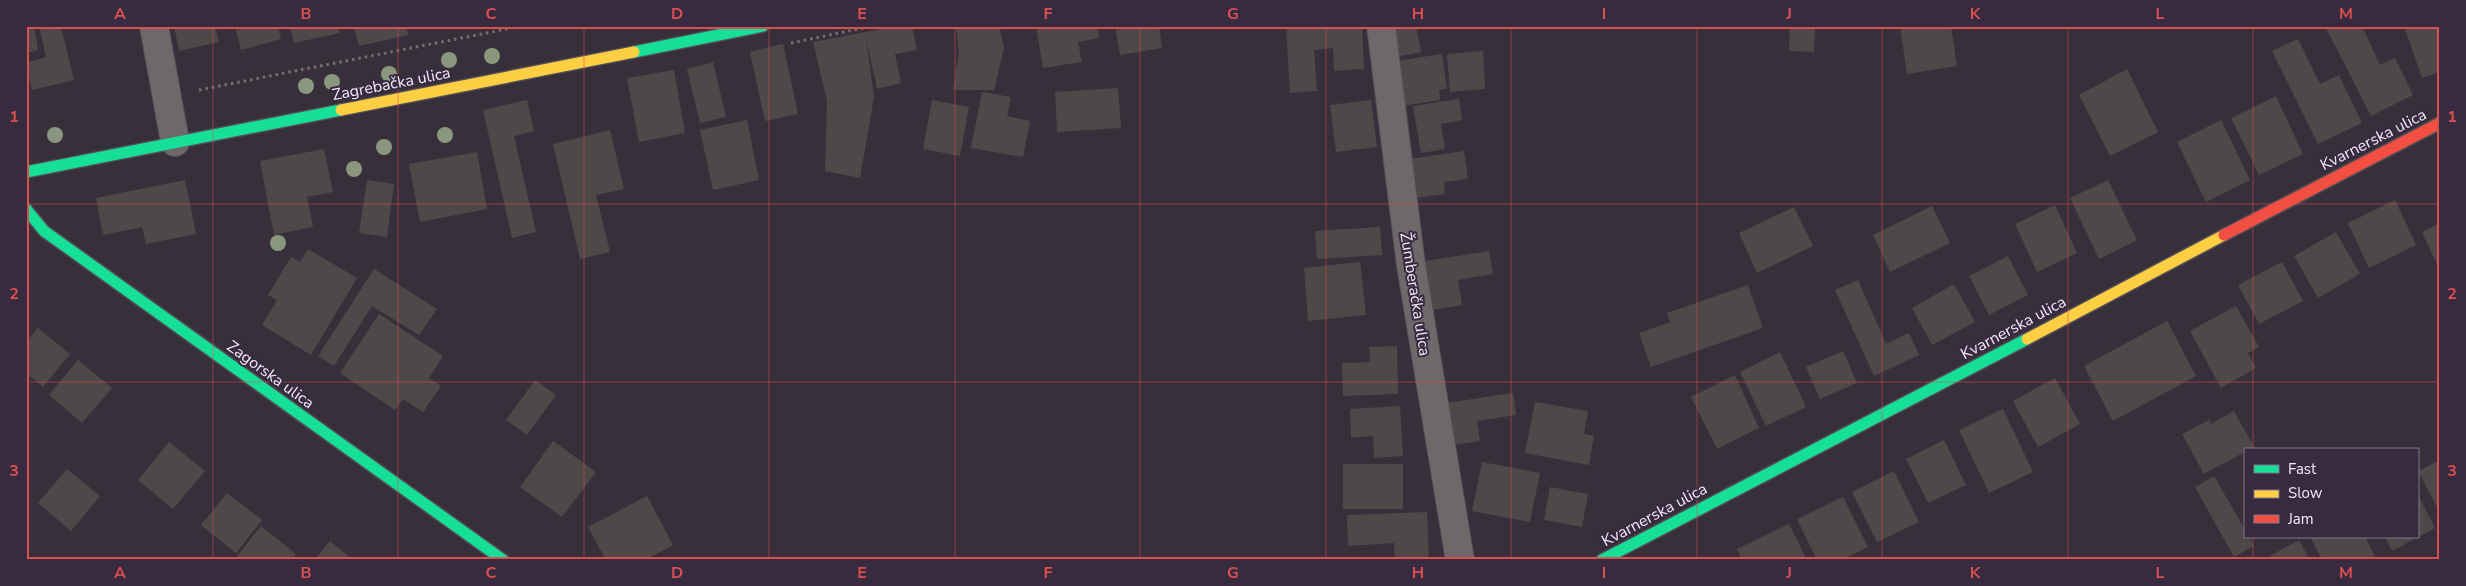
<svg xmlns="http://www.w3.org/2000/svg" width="2466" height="586" font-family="'Nunito Sans',sans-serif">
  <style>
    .building { fill: #4f4848 }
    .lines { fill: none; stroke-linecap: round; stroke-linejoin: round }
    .street-casing { stroke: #544e58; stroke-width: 30 }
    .fast-casing { stroke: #544e58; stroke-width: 14 }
    .slow-casing { stroke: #544e58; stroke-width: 14 }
    .jam-casing { stroke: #544e58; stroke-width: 14 }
    .path { stroke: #746f72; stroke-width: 3; stroke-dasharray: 2.5 4; stroke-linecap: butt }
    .street { stroke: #6e686a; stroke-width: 28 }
    .fast { stroke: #16e098; stroke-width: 11 }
    .slow { stroke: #ffcf43; stroke-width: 11 }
    .jam { stroke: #f24e42; stroke-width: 11 }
    .tree { fill: #8b967e }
    .grid { fill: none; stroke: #db4f51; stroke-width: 1; stroke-opacity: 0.55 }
    .labels { text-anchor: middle; stroke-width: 4; stroke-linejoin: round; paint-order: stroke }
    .street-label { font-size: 16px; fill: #f1e9f6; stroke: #382b40 }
    .neatline { fill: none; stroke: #db4f51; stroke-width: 2 }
    .grid-label { font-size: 16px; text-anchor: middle; font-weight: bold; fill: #db4f51 }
  </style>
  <rect width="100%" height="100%" fill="#37303b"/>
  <path class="building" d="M26 26H34L38 50 26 53Z
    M39 26H61L74 80 32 90 26 63 46 57Z
    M174 26H215L219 42 179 51Z
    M235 26H278L281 39 241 50Z
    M290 26H338L340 33 294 43Z
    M354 26H406L408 35 359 46Z
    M897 26H912L917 50 895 54 901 83 877 89 866 37 874 97 860 178 825 171 827 101 813 42Z
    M956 26H999L1004 48 994 90H953L959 52Z
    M1036 26H1097L1099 38 1078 42 1082 62 1043 68Z
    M1115 26H1159L1162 48 1120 55Z
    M1286 26H1362L1364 69 1334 71 1333 48 1314 50 1317 91 1290 93Z
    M1390 26H1416L1421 52 1396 57Z
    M1790 26H1815L1814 52 1789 51Z
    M1900 26H1951L1957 66 1907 74Z
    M2325 26H2362L2380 65 2395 58 2413 95 2371 116Z
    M2404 26H2440V72L2422 78Z
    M2298 39 2320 84 2339 75 2362 123 2318 144 2272 51Z
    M783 44 798 114 765 121 750 52Z
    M1483 51 1485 89 1450 92 1447 54Z
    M1442 54 1447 89 1439 90 1440 100 1402 106 1396 61Z
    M713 62 726 117 700 123 687 69Z
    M2127 69 2158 132 2110 156 2079 95Z
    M674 70 685 133 639 142 627 78Z
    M1118 88 1121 128 1057 132 1055 92Z
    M982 92 1011 97 1007 116 1030 121 1023 157 971 148Z
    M2276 96 2303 154 2259 175 2231 118Z
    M1459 99 1462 120 1441 124 1445 149 1421 153 1413 106Z
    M527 100 534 131 514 136 536 232 512 238 483 110Z
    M932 100 969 107 960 156 923 149Z
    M1371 100 1377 147 1336 152 1330 105Z
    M747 120 759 180 713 190 700 130Z
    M2221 120 2250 180 2206 202 2177 142Z
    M610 130 624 189 596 195 610 252 580 259 553 144Z
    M324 149 333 192 307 197 313 227 274 235 260 161Z
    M1464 151 1468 179 1444 182 1445 194 1415 198 1409 159Z
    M477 152 487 209 420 222 409 164Z
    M185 180 196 234 146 244 142 227 103 235 96 198Z
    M367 180 394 184 387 237 359 233Z
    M2108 180 2137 240 2099 259 2070 198Z
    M2395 200 2416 245 2369 268 2348 223Z
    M2055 205 2077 253 2037 272 2015 224Z
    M1932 206 1950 243 1890 272 1873 235Z
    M1794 207 1813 246 1757 273 1739 233Z
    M2440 223V271L2422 232Z
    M1380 227 1382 255 1317 259 1315 231Z
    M2336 232 2360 274 2318 298 2294 256Z
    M308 249 357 278 311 355 262 325 277 300 268 295 291 257 300 262Z
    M1489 251 1493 274 1458 280 1462 305 1433 310 1425 261Z
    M2008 256 2028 295 1989 315 1969 276Z
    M1360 262 1366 315 1308 321 1304 268Z
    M2282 262 2303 301 2259 324 2238 285Z
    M374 269 437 309 419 335 372 306 334 366 318 356Z
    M1858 280 1886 344 1909 333 1919 355 1874 376 1835 290Z
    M1954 284 1975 322 1932 345 1912 308Z
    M1748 285 1763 328 1651 367 1639 333 1670 322 1667 313Z
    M2236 306 2259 347 2248 353 2256 368 2221 388 2190 331Z
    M379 314 443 356 429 378 441 386 423 412 403 399 395 410 340 373Z
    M2167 321 2196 376 2113 421 2084 366Z
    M38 328 70 354 43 387 26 373V342Z
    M1397 346 1398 394 1343 396 1342 363 1370 362 1369 347Z
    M1843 351 1857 383 1820 399 1806 367Z
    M1780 352 1806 407 1766 426 1740 372Z
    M78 360 112 388 82 423 49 395Z
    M1735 375 1759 428 1717 449 1691 397Z
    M2055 378 2080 424 2038 447 2013 401Z
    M535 380 556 395 527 435 506 420Z
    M1513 393 1516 415 1477 421 1480 441 1452 445 1446 403Z
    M1535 402 1588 411 1584 434 1594 436 1589 465 1525 453Z
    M1400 406 1403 456 1374 458 1373 436 1351 438 1350 409Z
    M2003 409 2033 472 1989 493 1959 430Z
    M2234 411 2254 447 2204 474 2182 434 2209 420 2211 424Z
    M1944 440 1966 485 1928 503 1906 459Z
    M553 441 596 472 562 517 520 487Z
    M169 442 205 471 173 509 138 480Z
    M2440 460V513L2418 471Z
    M1482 462 1540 473 1530 522 1472 511Z
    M1343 464H1403V509H1343Z
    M67 469 100 496 71 531 38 503Z
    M1894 471 1919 522 1877 542 1852 492Z
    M2214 476 2245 530V537H2249L2254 546 2234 557 2195 487Z
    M1550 487 1588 494 1582 527 1544 520Z
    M227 493 262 520 236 553 201 525Z
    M2417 493 2435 528 2392 551 2385 537H2417Z
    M647 496 673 545 645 560H606L588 527Z
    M1843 497 1868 547 1842 560H1817L1797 519Z
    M1427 512 1429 560H1395L1394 543 1348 546 1347 515Z
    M1789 524 1807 560H1742L1737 549Z
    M261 526 296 554 291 560H234Z
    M2310 537H2365L2377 560H2322Z
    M2299 540 2310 560H2263Z
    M330 541 353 560H314Z"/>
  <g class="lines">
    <g class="street-casing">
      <path id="street" d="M154 26 175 142
        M1381 26 1411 265 1460 560"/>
    </g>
    <g class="fast-casing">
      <path id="fast" d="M634 52 763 26
        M26 172 341 110
        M26 209 44 231 503 560
        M1602 560 2027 339"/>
    </g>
    <g class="slow-casing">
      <path id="slow" d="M341 110 634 52
        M2027 339 2224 235"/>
    </g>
    <g class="jam-casing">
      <path id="jam" d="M2224 235 2440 123"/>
    </g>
    <path class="path" d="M791 43 873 26
      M199 90 522 26"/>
    <use href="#street" class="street"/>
    <use href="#fast" class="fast"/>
    <use href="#slow" class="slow"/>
    <use href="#jam" class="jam"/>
  </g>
  <g class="tree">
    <circle cx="492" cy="56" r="8"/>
    <circle cx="449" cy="60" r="8"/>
    <circle cx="389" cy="74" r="8"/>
    <circle cx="332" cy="82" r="8"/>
    <circle cx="306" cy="86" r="8"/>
    <circle cx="55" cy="135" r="8"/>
    <circle cx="445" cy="135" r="8"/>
    <circle cx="384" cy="147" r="8"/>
    <circle cx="354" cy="169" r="8"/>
    <circle cx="278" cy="243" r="8"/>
  </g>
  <path class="grid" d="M213 26V560M398 26V560M584 26V560M769 26V560M955 26V560M1140 26V560M1326 26V560M1511 26V560M1697 26V560M1882 26V560M2068 26V560M2253 26V450M26 204H2440M26 382H2440M2253 537V560"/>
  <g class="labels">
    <g class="street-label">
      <text transform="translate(391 83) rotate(-11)" y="6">Zagrebačka ulica</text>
      <text transform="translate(2373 139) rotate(-27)" y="6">Kvarnerska ulica</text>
      <text transform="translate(1416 294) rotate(81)" y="6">Žumberačka ulica</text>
      <text transform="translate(2013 327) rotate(-28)" y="6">Kvarnerska ulica</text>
      <text transform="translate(271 374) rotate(36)" y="6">Zagorska ulica</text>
      <text transform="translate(1654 514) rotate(-28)" y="6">Kvarnerska ulica</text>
    </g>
  </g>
  <rect width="2466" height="586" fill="none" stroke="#382b40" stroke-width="55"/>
  <rect x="2244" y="448" width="175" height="90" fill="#382b40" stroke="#827789"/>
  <rect x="2254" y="465" width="25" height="8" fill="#16e098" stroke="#827789"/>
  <text x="2288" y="474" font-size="15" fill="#f1e9f6">Fast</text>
  <rect x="2254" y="490" width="25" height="8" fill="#ffcf43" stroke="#827789"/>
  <text x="2288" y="498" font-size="15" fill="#f1e9f6">Slow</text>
  <rect x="2254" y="515" width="25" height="8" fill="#f24e42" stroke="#827789"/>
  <text x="2288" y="524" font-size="15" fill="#f1e9f6">Jam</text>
  <rect x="28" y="28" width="2410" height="530" class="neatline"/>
  <g class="grid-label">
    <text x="120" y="19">A</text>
    <text x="306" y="19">B</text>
    <text x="491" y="19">C</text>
    <text x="677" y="19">D</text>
    <text x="862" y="19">E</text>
    <text x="1048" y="19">F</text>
    <text x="1233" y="19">G</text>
    <text x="1418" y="19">H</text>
    <text x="1604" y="19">I</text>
    <text x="1789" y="19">J</text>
    <text x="1975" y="19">K</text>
    <text x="2160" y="19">L</text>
    <text x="2346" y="19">M</text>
    <text x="14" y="122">1</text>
    <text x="2452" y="122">1</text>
    <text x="14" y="299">2</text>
    <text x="2452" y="299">2</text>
    <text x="14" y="476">3</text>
    <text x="2452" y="476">3</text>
    <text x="120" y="578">A</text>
    <text x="306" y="578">B</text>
    <text x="491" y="578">C</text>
    <text x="677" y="578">D</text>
    <text x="862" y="578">E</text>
    <text x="1048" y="578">F</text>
    <text x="1233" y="578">G</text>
    <text x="1418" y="578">H</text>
    <text x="1604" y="578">I</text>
    <text x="1789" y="578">J</text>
    <text x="1975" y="578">K</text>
    <text x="2160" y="578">L</text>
    <text x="2346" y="578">M</text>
  </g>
</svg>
